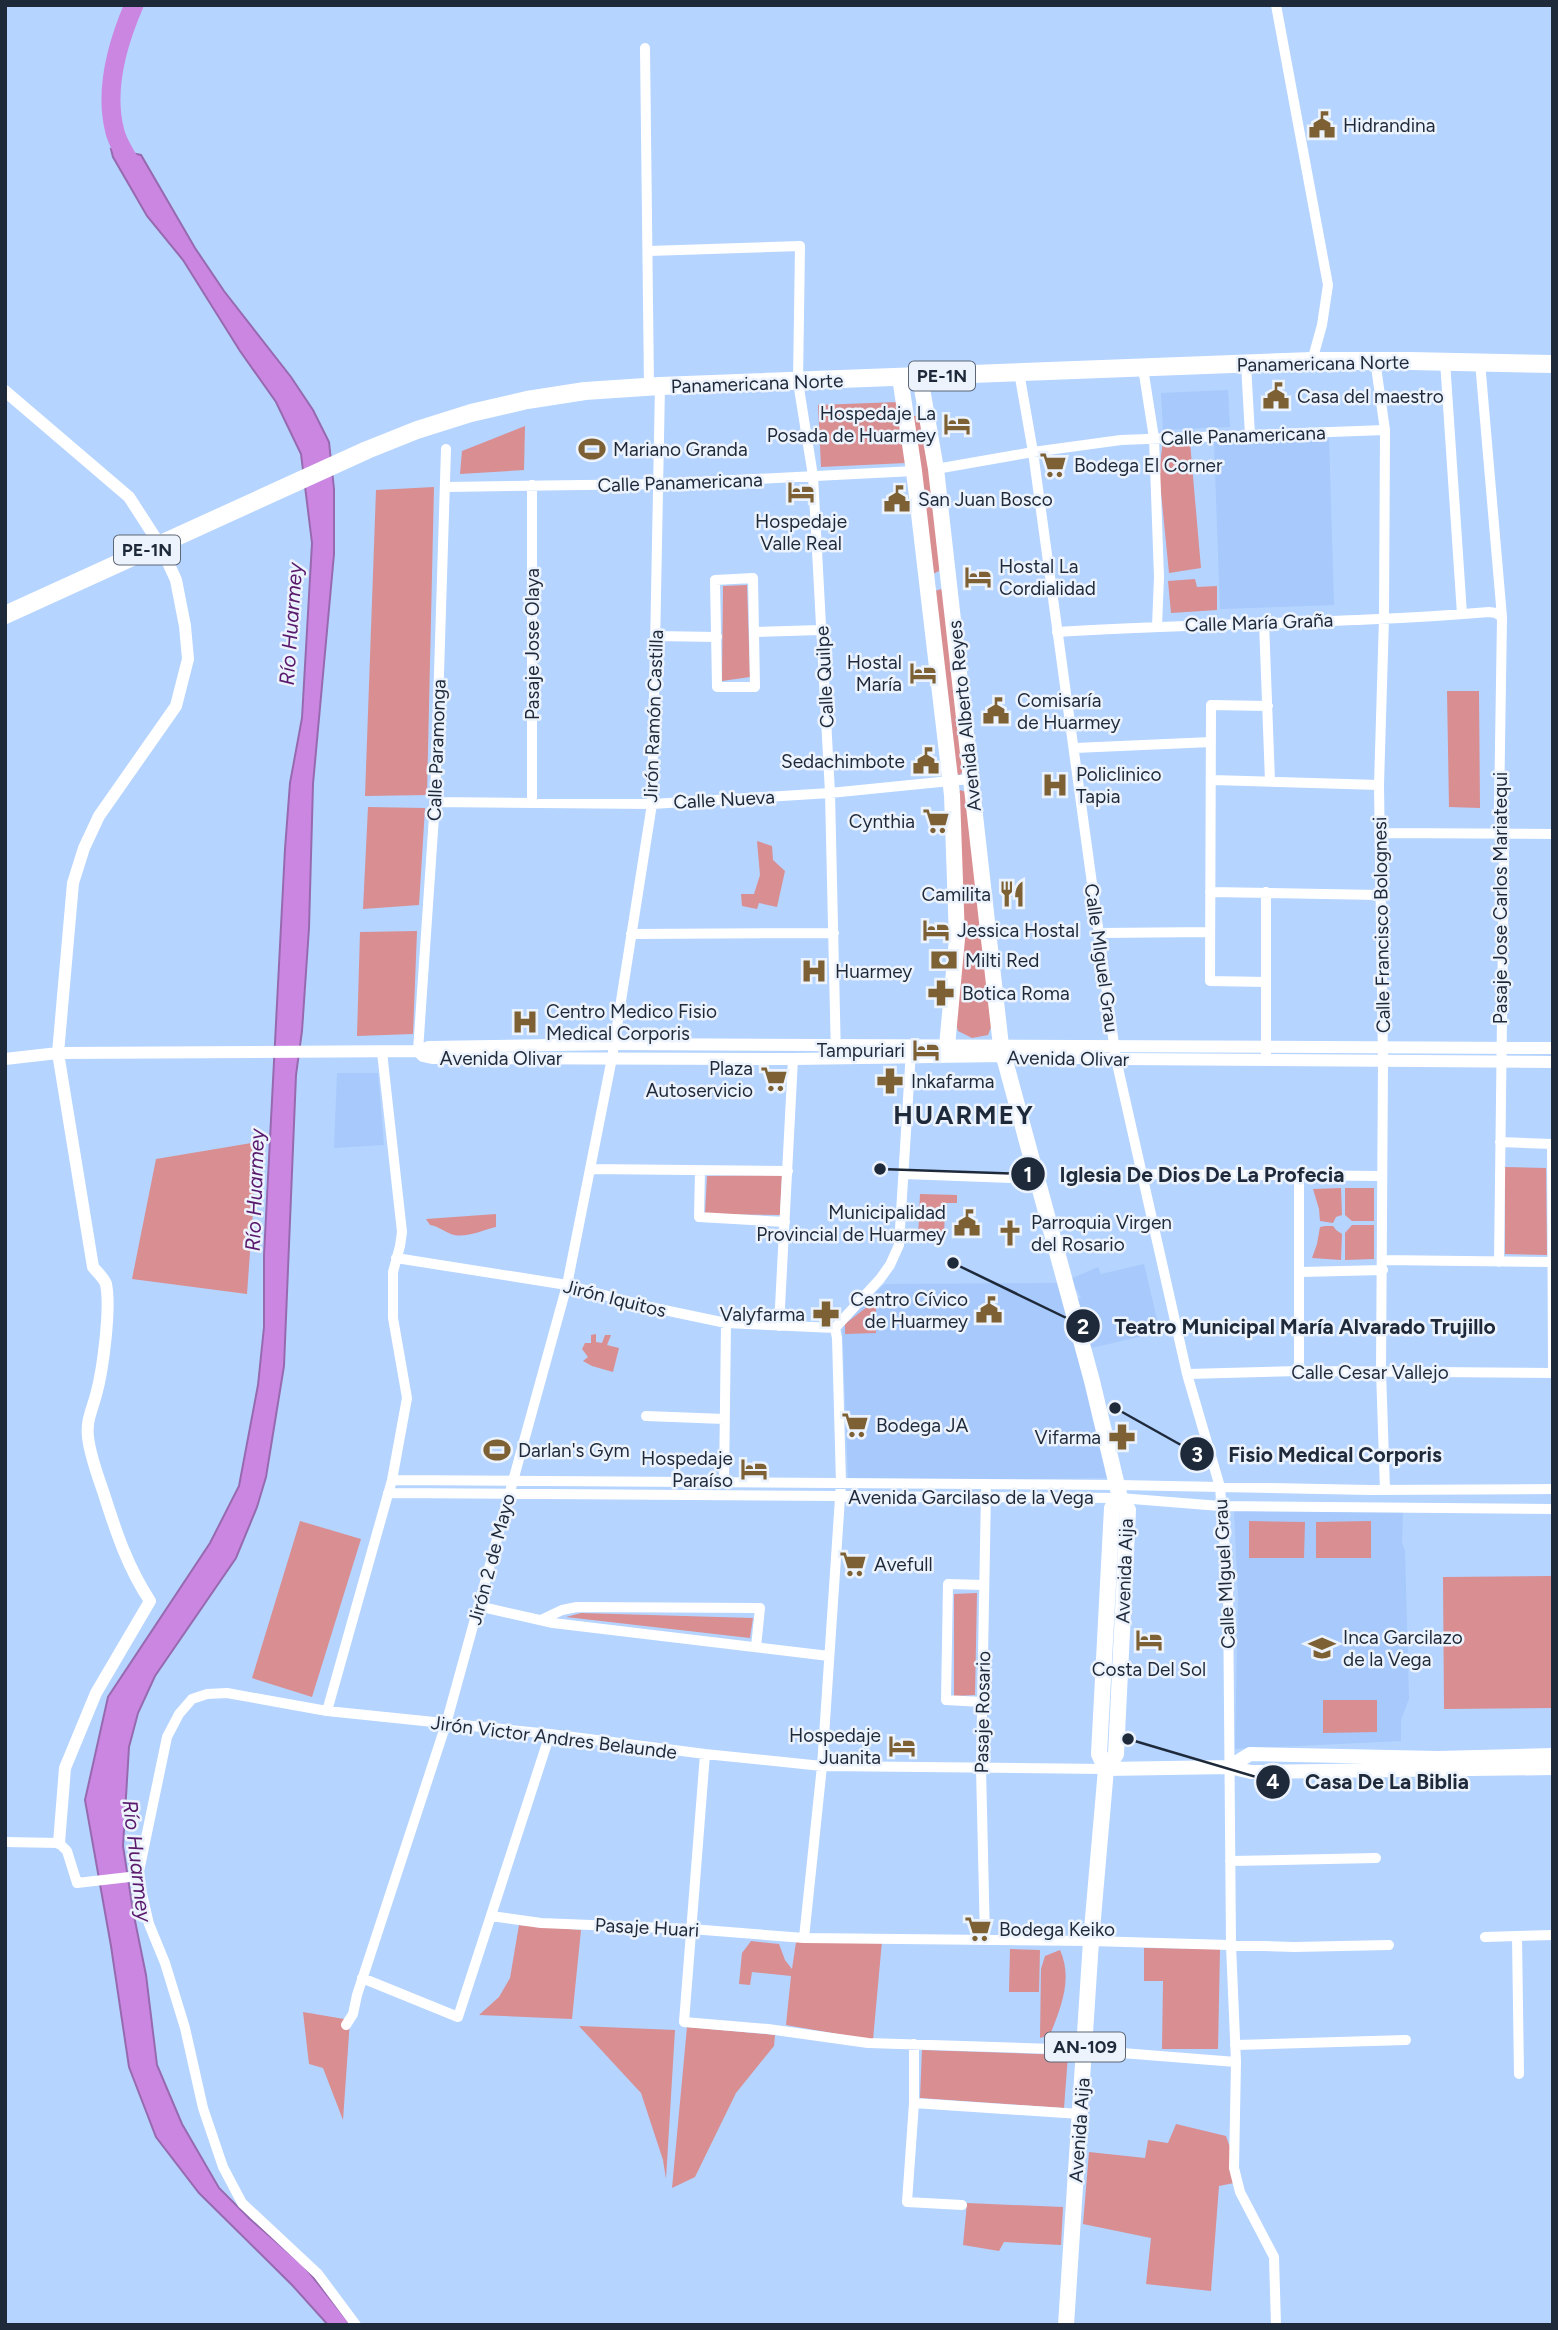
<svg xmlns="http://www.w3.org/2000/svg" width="1558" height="2330" font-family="Figtree,sans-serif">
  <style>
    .built { fill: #a7c9fb }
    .green { fill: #d98e91 }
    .water { fill: #cb86e2; stroke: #976ab0; stroke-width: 2 }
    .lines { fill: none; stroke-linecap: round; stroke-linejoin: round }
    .river { stroke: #cb86e2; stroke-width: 19 }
    .minor { stroke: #fff; stroke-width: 10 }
    .tertiary { stroke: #fff; stroke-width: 12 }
    .secondary { stroke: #fff; stroke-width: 14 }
    .primary { stroke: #fff; stroke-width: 16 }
    .trunk { stroke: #fff; stroke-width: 18 }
    .labels { text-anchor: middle; stroke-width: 5; stroke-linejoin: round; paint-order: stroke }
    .shield { fill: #ecf3fc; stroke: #5c6674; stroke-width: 2 }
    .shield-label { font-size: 18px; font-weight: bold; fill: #1e293a }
    .poi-label { font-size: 19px; fill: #1e293a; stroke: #ecf3fc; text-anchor: start }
    .street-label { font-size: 19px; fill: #1e293a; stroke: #ecf3fc }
    .water-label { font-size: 21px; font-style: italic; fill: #59196c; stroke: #ecf3fc }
    .district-label { font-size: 26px; font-weight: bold; letter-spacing: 2px; fill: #1e293a; stroke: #ecf3fc }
    .leader { fill: none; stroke: #1e293a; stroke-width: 2.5 }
    .callout-dot { fill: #1e293a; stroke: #ecf3fc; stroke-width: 2.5 }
    .mark-label { font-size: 21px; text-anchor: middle; font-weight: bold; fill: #fff }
    .callout-label { font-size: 21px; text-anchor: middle; font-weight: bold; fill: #1e293a; stroke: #ecf3fc; stroke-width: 5; stroke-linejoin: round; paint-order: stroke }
  </style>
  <rect width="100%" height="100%" fill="#b5d4ff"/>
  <path class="built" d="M1228 390 1230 427 1163 430 1161 393Z
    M1329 438 1334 605 1220 609 1214 442Z
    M337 1073H378L384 1145 334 1148Z
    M1144 1264 1160 1332 1087 1349 1075 1299 1081 1298 1077 1290 1074 1291 1068 1280 1098 1267 1101 1274Z
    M1064 1283 1111 1478 992 1480 848 1478 842 1321 885 1284Z
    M1234 1510 1403 1511 1402 1543 1405 1551 1409 1699 1401 1720V1741L1235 1749 1238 1597Z"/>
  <path class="green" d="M899 402 906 463 821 467 818 405Z
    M913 416H918L923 419 940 564 939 571 933 574Z
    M525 426 524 470 460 474 462 451Z
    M1163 441 1190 442 1201 568 1169 573 1159 472Z
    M434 487 427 795 365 796 376 490Z
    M1195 579 1197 587 1217 586V610L1171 613 1168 581Z
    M747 585 750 677 722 681 723 586Z
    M941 589 945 594 963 771 960 775 954 773 935 591Z
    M1447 691H1479L1480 808 1449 807Z
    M960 790 966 792 995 1017 988 1035 972 1038 958 1031 955 1021 957 795Z
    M368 807 425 808 419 905 363 909Z
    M757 841 772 846 773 860 785 871 777 907 759 903 757 909 742 906 741 894H754L760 875Z
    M417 931 413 1034 357 1036 360 932Z
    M258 1142 247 1294 132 1279 156 1159Z
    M1505 1167 1546 1168 1547 1255 1505 1254Z
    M782 1175 780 1215 705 1214 707 1176Z
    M1341 1188 1342 1215 1336 1217 1333 1223 1320 1221 1319 1209 1313 1189Z
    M1345 1188H1374V1221H1352L1345 1215Z
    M920 1194 957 1195V1203H945L944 1241 918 1240Z
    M496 1214V1227C483 1230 464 1239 451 1234 443 1231 440 1227 430 1225L426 1219Z
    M1352 1225H1374V1259L1345 1260V1233Z
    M1325 1226H1333L1336 1230 1342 1234 1341 1260 1312 1258 1317 1244 1320 1227Z
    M876 1300V1333L845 1334V1324Z
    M596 1334V1342L602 1343 605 1335H611L607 1345 619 1348 613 1372 592 1366 583 1361 588 1357 582 1349 585 1343H591V1335Z
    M300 1521 361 1539 312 1697 252 1678Z
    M1249 1521 1305 1522 1304 1558H1249Z
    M1371 1521V1558H1316V1522Z
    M1553 1576V1708L1444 1709 1443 1577Z
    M977 1593 975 1695 954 1696V1594Z
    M581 1613 753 1618 750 1638 566 1617Z
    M1323 1700H1377V1732L1323 1733Z
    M519 1925 581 1930 572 2019 479 2015 499 1997 510 1978Z
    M751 1941 779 1944 785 1960 792 1969 796 1942 882 1941 873 2040 786 2025 791 1976 752 1972 750 1985 739 1984 742 1953Z
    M1144 1948 1220 1949 1218 2049H1162L1163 1981H1144Z
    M1010 1949 1040 1950 1039 1992H1009Z
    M1060 1950C1073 1979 1061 2007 1050 2035L1040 2038 1041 1969 1045 1956Z
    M303 2012 350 2020 343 2120 323 2068 309 2064Z
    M579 2026 675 2030 666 2179 663 2160 641 2093Z
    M687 2027 775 2035 774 2046 736 2093 695 2177 672 2188Z
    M922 2050 1068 2055 1064 2108 920 2098Z
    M1176 2124 1226 2136 1231 2150 1234 2183 1219 2186 1211 2291 1146 2284 1151 2238 1083 2224 1089 2152 1145 2158 1148 2140 1168 2143Z
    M967 2203 1063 2207 1061 2245 1004 2242 999 2251 963 2245Z"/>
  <path class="water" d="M111 149 141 155 195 248 224 291 291 377 313 410 329 442 334 489V554L313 784 309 928 302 1031 296 1075 284 1366 266 1477 257 1507 236 1558 155 1676 138 1713 129 1747 123 1846 133 1911 146 1975 157 2065 182 2124 219 2188 250 2219 304 2266 351 2325H328L292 2285 199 2193 156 2137 129 2067 111 1946 85 1800 108 1697 210 1543 239 1486 258 1385 264 1327V1255L285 849 290 783 302 718 312 543 301 454 276 402 240 351 183 260 147 216 113 157Z"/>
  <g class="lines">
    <path class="river" d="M134 5C118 42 104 91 115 132 119 147 130 162 138 175"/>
    <path class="minor" d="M1276 5 1328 285 1322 325 1312 361
      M645 48 649 387
      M649 251 800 246 798 382 813 476 830 793 836 1058
      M1375 360 1385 430 1384 618 1379 785 1383 1062 1381 1371 1385 1490
      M1445 361 1462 614
      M1480 362 1502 617
      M1246 364 1250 435
      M1143 368 1154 438 1159 577 1157 626
      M1019 372 1033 452 1116 1059 1187 1374 1220 1487 1228 1589 1231 1945 1236 2062 1234 2168 1240 2192 1274 2257 1276 2325
      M936 469 1033 452 1121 440 1385 430
      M532 485V803
      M446 487 658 484 914 471
      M753 578 755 687H717L715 580Z
      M1264 622 1270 781
      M754 632 821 630
      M1057 632C1201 623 1346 624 1489 612L1496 613 1502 617 1499 811 1504 854 1499 1262
      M655 636 717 637
      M1075 748 1211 742
      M1212 780 1379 785
      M435 802 652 804 830 793 970 779
      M1379 833 1553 834
      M1210 892 1379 895
      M1099 933 1210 932
      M631 934 834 933
      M1266 982 1210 981 1211 705 1268 706
      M418 1051 435 802 446 449
      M1266 1054V892
      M590 1169 788 1171
      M700 1171 699 1217 785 1222
      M904 1174 1038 1179
      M1143 1174 1381 1176
      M396 1258 567 1285 645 1306 726 1323 835 1328
      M1383 1260 1552 1262
      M1300 1272 1383 1270
      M779 1326 793 1059
      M835 1328 880 1279 890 1265 899 1245 911 1050
      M1299 1371V1175
      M1187 1374 1299 1371 1553 1373 1552 1144 1500 1142
      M646 1416 724 1419
      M392 1480 1118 1485 1371 1490 1553 1489
      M724 1483 726 1323
      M388 1493 1120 1498 1220 1506 1553 1509
      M478 1606 553 1623 829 1656
      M541 1620 562 1610 577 1607 760 1608 756 1647
      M982 1702 946 1700 948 1584 983 1585
      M327 1711 392 1480 407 1398 393 1318V1272L400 1246 402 1232 382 1052
      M705 1754 684 2022 768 2029 868 2043 1084 2050 1236 2062
      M5 1842 59 1843 67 1851 77 1883 138 1876
      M1230 1861 1376 1858
      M491 1916 541 1923 691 1929 804 1938 1091 1941 1294 1947 1389 1945
      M1485 1937 1553 1935
      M1517 1937 1519 2074
      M804 1938 822 1766 841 1483 837 1338 835 1328
      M985 1939 981 1768 986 1491
      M362 1978 458 2017 550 1734
      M346 2025 353 2014 357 1995 446 1724 567 1285 612 1058 652 804 660 386
      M914 2044V2103L1080 2114
      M1235 2045 1406 2040
      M914 2103 907 2202 962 2205
      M356 2325 318 2274 242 2203 223 2167 203 2108 185 2028 165 1963 149 1924 138 1876 167 1737 179 1714 192 1699 207 1694 227 1693 327 1711 550 1734 705 1754 822 1766 1106 1769"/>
    <path class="tertiary" d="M5 391 129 497 160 545 176 580 185 626 188 659 176 706 99 816 84 848 73 883 58 1053 93 1267C97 1272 104 1278 106 1284 111 1308 103 1370 96 1395 92 1410 86 1421 88 1437 90 1456 98 1476 104 1494 116 1532 128 1568 150 1601L96 1693 65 1768 59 1843
      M418 1051 423 1056 432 1058 793 1059 1003 1056 1116 1059 1553 1062
      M5 1059 58 1053 418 1051 429 1047 614 1044 1553 1048"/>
    <path class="secondary" d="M1229 1767 1250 1754 1438 1758 1553 1755
      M1106 1769 1229 1767 1251 1772 1553 1768"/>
    <path class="primary" d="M900 377 914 471 952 795 957 939 947 1046
      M920 377 936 469 1001 1046 1092 1381 1120 1498 1128 1510 1116 1754 1106 1769
      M1066 2325 1091 1941 1106 1769 1099 1754 1112 1508 1120 1498"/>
    <path class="trunk" d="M5 615 367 450 417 430 471 413 527 400 585 391 660 386 1312 361H1410L1553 364"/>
  </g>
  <defs>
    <g id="civic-bare" transform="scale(2.1)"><path d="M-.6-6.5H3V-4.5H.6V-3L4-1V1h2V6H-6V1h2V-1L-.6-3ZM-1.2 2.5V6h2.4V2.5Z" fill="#7d6134" stroke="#ecf3fc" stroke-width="2.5" paint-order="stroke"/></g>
    <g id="hotel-bare" transform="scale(2.1)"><path d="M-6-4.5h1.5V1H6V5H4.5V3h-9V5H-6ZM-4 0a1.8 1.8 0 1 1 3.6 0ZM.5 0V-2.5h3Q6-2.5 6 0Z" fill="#7d6134" stroke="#ecf3fc" stroke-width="2.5" paint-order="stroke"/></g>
    <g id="stadium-bare" transform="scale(2.1)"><path d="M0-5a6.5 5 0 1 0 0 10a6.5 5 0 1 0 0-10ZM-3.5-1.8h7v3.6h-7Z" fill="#7d6134" stroke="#ecf3fc" stroke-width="2.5" paint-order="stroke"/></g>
    <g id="supermarket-bare" transform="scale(2.1)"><path d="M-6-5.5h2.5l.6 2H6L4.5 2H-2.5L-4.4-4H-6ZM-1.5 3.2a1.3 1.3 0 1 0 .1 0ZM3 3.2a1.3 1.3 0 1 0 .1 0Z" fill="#7d6134" stroke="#ecf3fc" stroke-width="2.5" paint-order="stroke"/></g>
    <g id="hospital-bare" transform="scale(2.1)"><path d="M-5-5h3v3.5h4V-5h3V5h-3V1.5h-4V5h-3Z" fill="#7d6134" stroke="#ecf3fc" stroke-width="2.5" paint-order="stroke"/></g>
    <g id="restaurant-bare" transform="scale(2.1)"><path d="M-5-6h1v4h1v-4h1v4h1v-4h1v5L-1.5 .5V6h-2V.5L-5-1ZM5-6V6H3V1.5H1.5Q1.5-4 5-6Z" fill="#7d6134" stroke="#ecf3fc" stroke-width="2.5" paint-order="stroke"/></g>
    <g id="bank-bare" transform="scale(2.1)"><path d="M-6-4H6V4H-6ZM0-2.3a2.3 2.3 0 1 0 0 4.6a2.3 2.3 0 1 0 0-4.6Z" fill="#7d6134" stroke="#ecf3fc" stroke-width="2.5" paint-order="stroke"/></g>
    <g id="pharmacy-bare" transform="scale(2.1)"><path d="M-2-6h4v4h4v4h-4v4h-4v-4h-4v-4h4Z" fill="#7d6134" stroke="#ecf3fc" stroke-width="2.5" paint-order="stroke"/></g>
    <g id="church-bare" transform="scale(2.1)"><path d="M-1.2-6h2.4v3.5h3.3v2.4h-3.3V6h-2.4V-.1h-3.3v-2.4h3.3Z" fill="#7d6134" stroke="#ecf3fc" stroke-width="2.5" paint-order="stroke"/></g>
    <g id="school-bare" transform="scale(2.1)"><path d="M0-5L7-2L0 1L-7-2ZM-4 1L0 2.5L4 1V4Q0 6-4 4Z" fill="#7d6134" stroke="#ecf3fc" stroke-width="2.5" paint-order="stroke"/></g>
  </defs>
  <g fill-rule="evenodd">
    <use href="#civic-bare" x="1322" y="125"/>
    <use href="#civic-bare" x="1276" y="396"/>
    <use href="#hotel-bare" x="957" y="424"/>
    <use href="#stadium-bare" x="592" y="449"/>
    <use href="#supermarket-bare" x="1053" y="465"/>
    <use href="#hotel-bare" x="801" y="492"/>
    <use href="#civic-bare" x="897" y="499"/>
    <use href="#hotel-bare" x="978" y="577"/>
    <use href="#hotel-bare" x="923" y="673"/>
    <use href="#civic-bare" x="996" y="711"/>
    <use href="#civic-bare" x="926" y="761"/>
    <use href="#hospital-bare" x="1055" y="785"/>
    <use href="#supermarket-bare" x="936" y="821"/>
    <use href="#restaurant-bare" x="1012" y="894"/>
    <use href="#hotel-bare" x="936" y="930"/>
    <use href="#bank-bare" x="944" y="960"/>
    <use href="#hospital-bare" x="814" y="971"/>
    <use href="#pharmacy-bare" x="941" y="993"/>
    <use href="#hospital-bare" x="525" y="1022"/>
    <use href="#hotel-bare" x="926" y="1050"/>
    <use href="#supermarket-bare" x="774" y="1079"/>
    <use href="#pharmacy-bare" x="890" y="1081"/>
    <use href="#civic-bare" x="967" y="1223"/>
    <use href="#church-bare" x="1010" y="1233"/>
    <use href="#civic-bare" x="989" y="1310"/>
    <use href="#pharmacy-bare" x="826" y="1314"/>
    <use href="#supermarket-bare" x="855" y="1425"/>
    <use href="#pharmacy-bare" x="1122" y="1437"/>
    <use href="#stadium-bare" x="497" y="1450"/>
    <use href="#hotel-bare" x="754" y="1469"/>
    <use href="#supermarket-bare" x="853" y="1564"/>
    <use href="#hotel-bare" x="1149" y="1640"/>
    <use href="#school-bare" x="1322" y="1648"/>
    <use href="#hotel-bare" x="902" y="1746"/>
    <use href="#supermarket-bare" x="978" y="1929"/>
  </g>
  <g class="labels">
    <g class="shield">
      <rect x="909" y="361.5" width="66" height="29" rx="5"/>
      <rect x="114" y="535.5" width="66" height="29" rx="5"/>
      <rect x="1045" y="2032.5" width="80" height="29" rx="5"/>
    </g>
    <g class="shield-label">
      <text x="942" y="382">PE-1N</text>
      <text x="147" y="556">PE-1N</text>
      <text x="1085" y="2053">AN-109</text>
    </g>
    <g class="poi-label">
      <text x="1343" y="132">Hidrandina</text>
      <text x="1297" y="403">Casa del maestro</text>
      <text x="936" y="420" text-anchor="end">Hospedaje La<tspan x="936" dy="22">Posada de Huarmey</tspan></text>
      <text x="613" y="456">Mariano Granda</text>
      <text x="1074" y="472">Bodega El Corner</text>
      <text x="918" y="506">San Juan Bosco</text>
      <text x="801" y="528" text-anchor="middle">Hospedaje<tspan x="801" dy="22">Valle Real</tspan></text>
      <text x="999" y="573">Hostal La<tspan x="999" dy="22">Cordialidad</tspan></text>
      <text x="902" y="669" text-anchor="end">Hostal<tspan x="902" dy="22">María</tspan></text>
      <text x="1017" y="707">Comisaría<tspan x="1017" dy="22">de Huarmey</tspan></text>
      <text x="905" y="768" text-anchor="end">Sedachimbote</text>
      <text x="1076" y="781">Policlinico<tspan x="1076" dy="22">Tapia</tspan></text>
      <text x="915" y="828" text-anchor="end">Cynthia</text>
      <text x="991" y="901" text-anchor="end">Camilita</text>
      <text x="957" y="937">Jessica Hostal</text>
      <text x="965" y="967">Milti Red</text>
      <text x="835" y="978">Huarmey</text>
      <text x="962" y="1000">Botica Roma</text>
      <text x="546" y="1018">Centro Medico Fisio<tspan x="546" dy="22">Medical Corporis</tspan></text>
      <text x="905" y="1057" text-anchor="end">Tampuriari</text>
      <text x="753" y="1075" text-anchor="end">Plaza<tspan x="753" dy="22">Autoservicio</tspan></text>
      <text x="911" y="1088">Inkafarma</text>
      <text x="946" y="1219" text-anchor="end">Municipalidad<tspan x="946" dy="22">Provincial de Huarmey</tspan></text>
      <text x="1031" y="1229">Parroquia Virgen<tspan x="1031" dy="22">del Rosario</tspan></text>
      <text x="968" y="1306" text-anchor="end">Centro Cívico<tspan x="968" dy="22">de Huarmey</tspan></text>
      <text x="805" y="1321" text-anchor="end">Valyfarma</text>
      <text x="876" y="1432">Bodega JA</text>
      <text x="1101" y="1444" text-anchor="end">Vifarma</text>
      <text x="518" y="1457">Darlan's Gym</text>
      <text x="733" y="1465" text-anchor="end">Hospedaje<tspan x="733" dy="22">Paraíso</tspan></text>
      <text x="874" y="1571">Avefull</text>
      <text x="1343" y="1644">Inca Garcilazo<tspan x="1343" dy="22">de la Vega</tspan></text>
      <text x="1149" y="1676" text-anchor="middle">Costa Del Sol</text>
      <text x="881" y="1742" text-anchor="end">Hospedaje<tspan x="881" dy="22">Juanita</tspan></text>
      <text x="999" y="1936">Bodega Keiko</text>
    </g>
    <g class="street-label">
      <text transform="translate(1323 363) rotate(-1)" y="7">Panamericana Norte</text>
      <text transform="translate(757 383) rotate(-2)" y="7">Panamericana Norte</text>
      <text transform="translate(1243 435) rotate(-2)" y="7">Calle Panamericana</text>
      <text transform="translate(680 482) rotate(-2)" y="7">Calle Panamericana</text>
      <text transform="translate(1259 622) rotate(-2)" y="7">Calle María Graña</text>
      <text transform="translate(532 644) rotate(-90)" y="7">Pasaje Jose Olaya</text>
      <text transform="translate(824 677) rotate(-93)" y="7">Calle Quilpe</text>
      <text transform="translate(653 716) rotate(-88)" y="7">Jirón Ramón Castilla</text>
      <text transform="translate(964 716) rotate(-96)" y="7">Avenida Alberto Reyes</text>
      <text transform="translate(436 750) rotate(-88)" y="7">Calle Paramonga</text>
      <text transform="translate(724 799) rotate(-3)" y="7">Calle Nueva</text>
      <text transform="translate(1500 898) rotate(-90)" y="7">Pasaje Jose Carlos Mariatequi</text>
      <text transform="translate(1381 925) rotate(-91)" y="7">Calle Francisco Bolognesi</text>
      <text transform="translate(1102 958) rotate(82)" y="7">Calle MIguel Grau</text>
      <text x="501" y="1065">Avenida Olivar</text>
      <text transform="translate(1068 1058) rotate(1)" y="7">Avenida Olivar</text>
      <text transform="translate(615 1298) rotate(14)" y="7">Jirón Iquitos</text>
      <text x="1370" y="1379">Calle Cesar Vallejo</text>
      <text x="971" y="1504">Avenida Garcilaso de la Vega</text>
      <text transform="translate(491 1559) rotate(-75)" y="7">Jirón 2 de Mayo</text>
      <text transform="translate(1124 1571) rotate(-88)" y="7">Avenida Aija</text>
      <text transform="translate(1224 1574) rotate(-93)" y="7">Calle MIguel Grau</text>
      <text transform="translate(982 1712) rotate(-89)" y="7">Pasaje Rosario</text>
      <text transform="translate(554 1737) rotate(7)" y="7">Jirón Victor Andres Belaunde</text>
      <text transform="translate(647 1927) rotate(3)" y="7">Pasaje Huari</text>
      <text transform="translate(1079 2130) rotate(-86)" y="7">Avenida Aija</text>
    </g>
    <g class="water-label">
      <text transform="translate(291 624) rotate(-86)" y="7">Río Huarmey</text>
      <text transform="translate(255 1190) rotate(-88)" y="7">Río Huarmey</text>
      <text transform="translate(137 1861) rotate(83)" y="7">Río Huarmey</text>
    </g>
    <g class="district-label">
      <text x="964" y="1124">HUARMEY</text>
    </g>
  </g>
  <path class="leader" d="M880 1169L1028 1174M953 1263L1083 1326M1115 1408L1197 1454M1128 1739L1273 1782"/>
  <g class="callout-dot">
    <circle cx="880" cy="1169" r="7"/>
    <circle cx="953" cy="1263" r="7"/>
    <circle cx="1115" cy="1408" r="7"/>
    <circle cx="1128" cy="1739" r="7"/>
    <circle cx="1028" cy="1174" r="18"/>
    <circle cx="1083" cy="1326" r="18"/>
    <circle cx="1197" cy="1454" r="18"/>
    <circle cx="1273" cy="1782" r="18"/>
  </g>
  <g class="mark-label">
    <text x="1028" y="1182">1</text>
    <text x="1083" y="1334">2</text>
    <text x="1197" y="1462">3</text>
    <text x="1273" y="1789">4</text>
  </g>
  <g class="callout-label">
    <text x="1202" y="1182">Iglesia De Dios De La Profecia</text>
    <text x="1305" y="1334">Teatro Municipal María Alvarado Trujillo</text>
    <text x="1335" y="1462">Fisio Medical Corporis</text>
    <text x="1387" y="1789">Casa De La Biblia</text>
  </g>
  <rect width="1558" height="2330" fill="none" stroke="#1e293a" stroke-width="14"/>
</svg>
